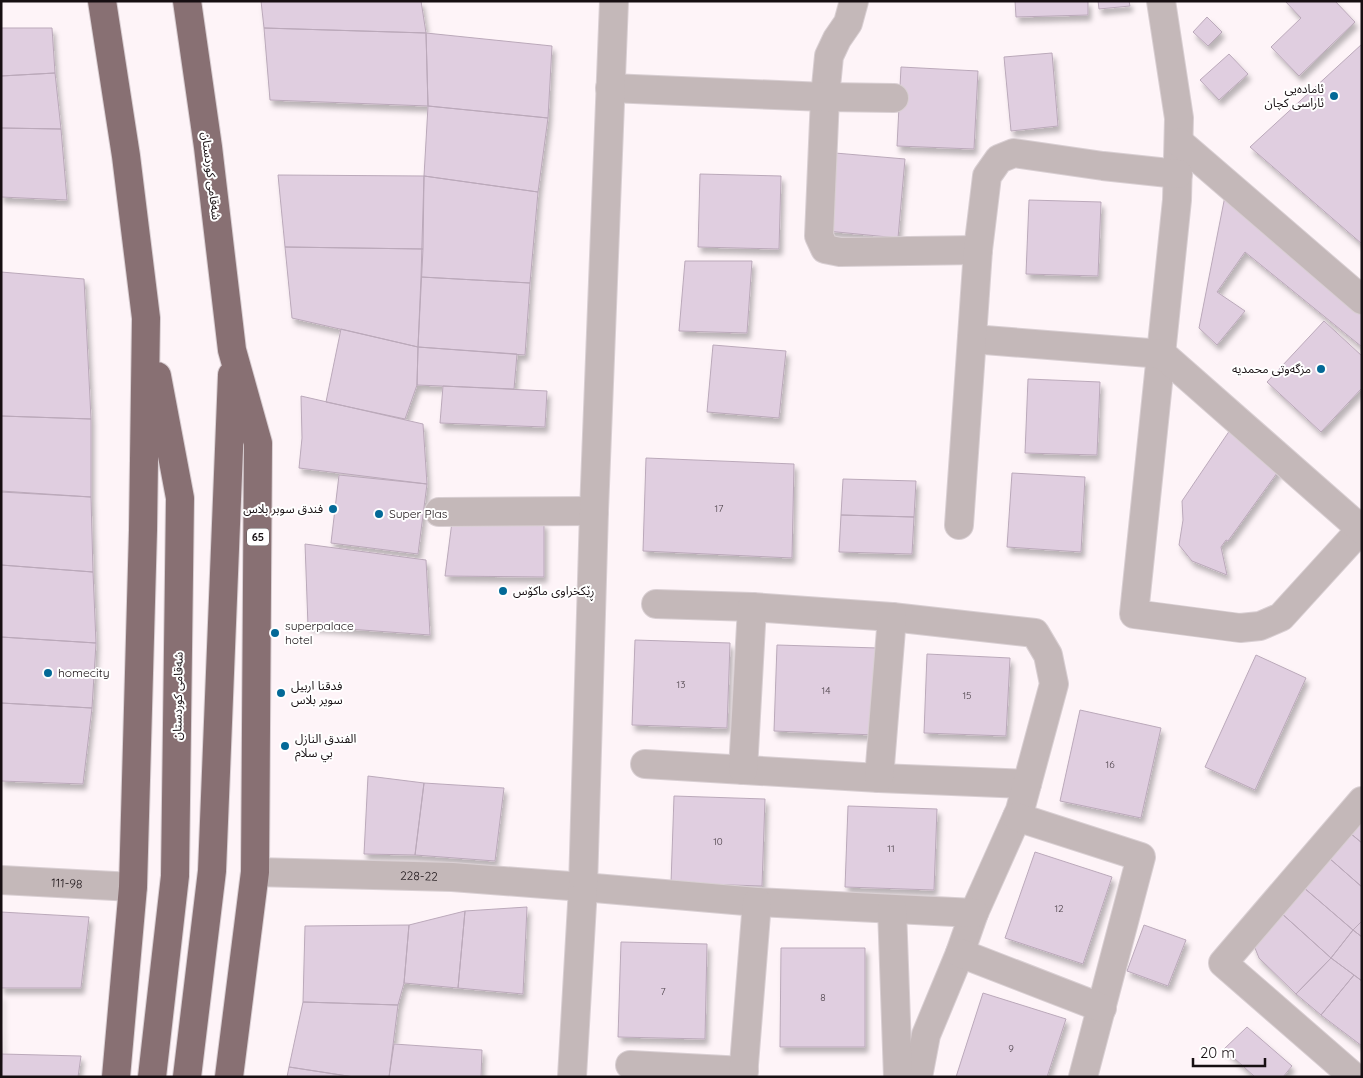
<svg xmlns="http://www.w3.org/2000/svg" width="1363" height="1078" font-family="Quicksand,'Noto Sans Arabic',sans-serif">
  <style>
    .building { fill: #e0cee0; stroke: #bba9ba; filter: url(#shadow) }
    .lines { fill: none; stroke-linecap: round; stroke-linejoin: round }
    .minor-casing { stroke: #d9cfd3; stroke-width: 30 }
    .highway-casing { stroke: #d9cfd3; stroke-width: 30 }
    .minor { stroke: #c4b8b9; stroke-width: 28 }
    .highway { stroke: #887073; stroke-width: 28 }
    .poi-dot { fill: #036997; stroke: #fff; stroke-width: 2 }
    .labels { text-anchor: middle; stroke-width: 4; stroke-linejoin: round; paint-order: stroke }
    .number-label { font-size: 10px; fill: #493f46 }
    .shield { fill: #fff; stroke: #5d5759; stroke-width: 1 }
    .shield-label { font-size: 11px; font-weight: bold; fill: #170f12 }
    .poi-label { font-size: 12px; fill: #170f12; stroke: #fff; text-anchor: start }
    .street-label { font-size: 12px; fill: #170f12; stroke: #fff }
  </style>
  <defs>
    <filter id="shadow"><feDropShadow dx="3" dy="5.5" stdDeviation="2.5" flood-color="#0004"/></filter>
  </defs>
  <rect width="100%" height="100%" fill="#fef4f8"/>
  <path class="building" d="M261 1H421L426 33 264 28Z
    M1015 1H1088V15L1016 17Z
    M1098 1H1129L1130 6 1099 9Z
    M1285 1H1335L1355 22 1299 76 1271 47 1301 18Z
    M1207 17 1222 32 1208 46 1193 32Z
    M1 28H52L55 73 1 76Z
    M264 28 426 33 428 106 270 100Z
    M426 33 552 46 548 118 428 106Z
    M1362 44V244L1250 147Z
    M1052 53 1058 126 1011 131 1004 57Z
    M1229 54 1248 74 1219 100 1200 80Z
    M901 67 978 71 974 149 897 146Z
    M55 73 61 129 1 128V76Z
    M428 106 548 118 538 192 424 176Z
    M1 128 61 129 67 200 1 197Z
    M835 153 905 159 898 238 827 231Z
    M700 174 781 176 779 249 698 247Z
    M278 175 424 176 423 249 285 247Z
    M424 176 538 192 530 283 421 277Z
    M1225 196 1362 310V347L1245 252 1217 292 1245 311 1217 345 1199 328Z
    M1029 200 1101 202 1098 276 1026 274Z
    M285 247 423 249 418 347 292 318Z
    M685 261H752L747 333 679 331Z
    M1 272 84 279 91 419 1 416Z
    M421 277 530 283 525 355 418 347Z
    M1324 321 1362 356V388L1321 432 1267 382Z
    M341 329 418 347 417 385 405 419 326 402Z
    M713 345 786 351 779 418 707 412Z
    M418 347 517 354 514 389 417 385Z
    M1028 379 1100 382 1097 455 1025 453Z
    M443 386 547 391 545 427 440 423Z
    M301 396 423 424 427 484 299 468 302 438Z
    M1 416 91 419V497L1 491Z
    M1230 430 1285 462 1228 541 1226 540 1221 547 1227 575 1192 561 1179 545 1183 520 1182 501Z
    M646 458 794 464 792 558 643 551Z
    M1012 473 1085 477 1081 552 1007 547Z
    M339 475 427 484 418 554 331 543Z
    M843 479 916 481 914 517 841 515Z
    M1 492 91 497 93 572 1 565Z
    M453 514 544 523V577L445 576Z
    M841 515 914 517 912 554 839 552Z
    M305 544 426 560 430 635 308 626Z
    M1 565 93 572 96 643 1 637Z
    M1 637 96 643 92 708 1 703Z
    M635 640 730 643 727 728 632 725Z
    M777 645 878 648 875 735 774 731Z
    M927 654 1010 658 1006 736 924 733Z
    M1256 655 1306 678 1255 790 1205 767Z
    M1 703 92 708 83 784 1 781Z
    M1080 710 1161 728 1141 818 1060 801Z
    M368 776 424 783 415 855 364 854Z
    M424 783 504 788 495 861 415 855Z
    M674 796 765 799 762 886 671 883Z
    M848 806 937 809 934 890 845 887Z
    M1362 821V843L1350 833Z
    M1350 833 1362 843V887L1329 858Z
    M1035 852 1112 877 1083 964 1005 938Z
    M1329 858 1362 887V921L1353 930 1303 887Z
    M1303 887 1353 930 1331 958 1280 912Z
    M527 907 523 994 458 988 465 911Z
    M465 911 458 988 404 983 409 925Z
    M1 912 89 917 81 988H1Z
    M1280 912 1331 958 1296 994 1259 958 1253 943Z
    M1362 921V937L1353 930Z
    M409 925 404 983 398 1005 303 1002 305 926Z
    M1144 925 1186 940 1168 986 1127 971Z
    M1353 930 1362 937V981L1331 958Z
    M621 942 707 944 705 1039 618 1037Z
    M781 948H865V1047H780Z
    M1331 958 1354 975 1321 1015 1296 994Z
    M1354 975 1362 981V1046L1321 1015Z
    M983 993 1066 1019 1047 1077H956Z
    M1 994 2 1054H1Z
    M303 1002 398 1005 389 1077H354L289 1067Z
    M1247 1027 1292 1066 1283 1077H1255L1224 1049Z
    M394 1044 482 1050 481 1077H389Z
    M2 1054 81 1056 78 1077H1Z
    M289 1067 354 1077H287Z"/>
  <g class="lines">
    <g class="minor-casing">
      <g id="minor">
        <path d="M854 1 848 23 837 39 829 56 825 97 819 236 825 249 840 252 978 250"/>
        <path d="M1161 1 1179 118 1177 200 1134 614 1240 628 1260 626 1281 617 1362 528"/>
        <path d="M610 88 825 97 894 98"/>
        <path d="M1179 142 1362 300"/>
        <path d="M972 339 1162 354 1362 530"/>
        <path d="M439 512 594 511"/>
        <path d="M959 525 978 250 987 176 999 159 1014 153 1103 166 1178 174"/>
        <path d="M656 604 752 607"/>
        <path d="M645 764 879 778 1027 784"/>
        <path d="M743 770 752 607 892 617 1035 633 1048 655 1054 684 1020 810 974 913 960 953 926 1035 918 1077"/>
        <path d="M879 778 892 617"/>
        <path d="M1017 817 1141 857 1083 1077"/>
        <path id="s1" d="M255 872 452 877 583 887 757 902 974 913"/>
        <path id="s2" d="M1 880 133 887"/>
        <path d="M892 909 898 1077"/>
        <path d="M960 953 1102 1008"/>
        <path d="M630 1065 744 1071"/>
        <path d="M572 1077 583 887 594 511 614 1"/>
        <path d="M743 1077 757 902"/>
        <path d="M1354 1077 1223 963 1362 801"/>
      </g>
    </g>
    <g class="highway-casing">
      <path id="highway" d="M102 1 126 156 146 318 143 530 133 887 116 1077
        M187 1 208 147 232 350 258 443 255 872 229 1077
        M152 1077 175 876 180 498 157 376
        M187 1077 212 871 232 375"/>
    </g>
    <use href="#minor" class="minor"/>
    <use href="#highway" class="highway"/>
  </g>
  <g class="poi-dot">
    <circle cx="1334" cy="96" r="5"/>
    <circle cx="1321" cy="369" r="5"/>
    <circle cx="333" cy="509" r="5"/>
    <circle cx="379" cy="514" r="5"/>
    <circle cx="503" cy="591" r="5"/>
    <circle cx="275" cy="633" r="5"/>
    <circle cx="48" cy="673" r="5"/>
    <circle cx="281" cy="693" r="5"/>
    <circle cx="285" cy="746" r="5"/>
  </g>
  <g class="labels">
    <g class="number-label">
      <text x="719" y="512">17</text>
      <text x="681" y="688">13</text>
      <text x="826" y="694">14</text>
      <text x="967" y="699">15</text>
      <text x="1110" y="768">16</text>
      <text x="718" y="845">10</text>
      <text x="891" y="852">11</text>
      <text x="1059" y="912">12</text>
      <text x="663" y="995">7</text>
      <text x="823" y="1001">8</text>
      <text x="1011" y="1052">9</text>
    </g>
    <rect class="shield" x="247" y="528.5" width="22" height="17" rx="4"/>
    <g class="shield-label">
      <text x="258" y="541">65</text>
    </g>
    <g class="poi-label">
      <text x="1324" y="93" text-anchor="end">ئامادەیی<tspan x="1324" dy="14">ئاراسی کچان</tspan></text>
      <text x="1311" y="373" text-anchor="end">مزگەوتی محمدیە</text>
      <text x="323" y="513" text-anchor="end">فندق سوبر بلاس</text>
      <text x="389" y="518">Super Plas</text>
      <text x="513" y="595">ڕێکخراوی ماکۆس</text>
      <text x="285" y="630">superpalace<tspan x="285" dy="14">hotel</tspan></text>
      <text x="58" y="677">homecity</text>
      <text x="291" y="690">فدقنا اربيل<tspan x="291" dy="14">سوير بلاس</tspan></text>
      <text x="295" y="743">الفندق النازل<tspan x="295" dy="14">بي سلام</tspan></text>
    </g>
    <g class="street-label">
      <text transform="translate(211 176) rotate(83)" y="4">شەقامی کوردستان</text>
      <text transform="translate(178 696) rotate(-89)" y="4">شەقامی کوردستان</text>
      <text dy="4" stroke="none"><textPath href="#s1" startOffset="164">228-22</textPath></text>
      <text dy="4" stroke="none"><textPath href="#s2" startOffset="66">111-98</textPath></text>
    </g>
  </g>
  <rect width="1363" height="1078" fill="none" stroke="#170f12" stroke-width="5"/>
  <path d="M1193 1058v8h72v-8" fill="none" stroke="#170f12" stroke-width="2.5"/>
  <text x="1200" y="1058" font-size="15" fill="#170f12" stroke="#ffffff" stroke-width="4" paint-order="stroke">20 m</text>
</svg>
